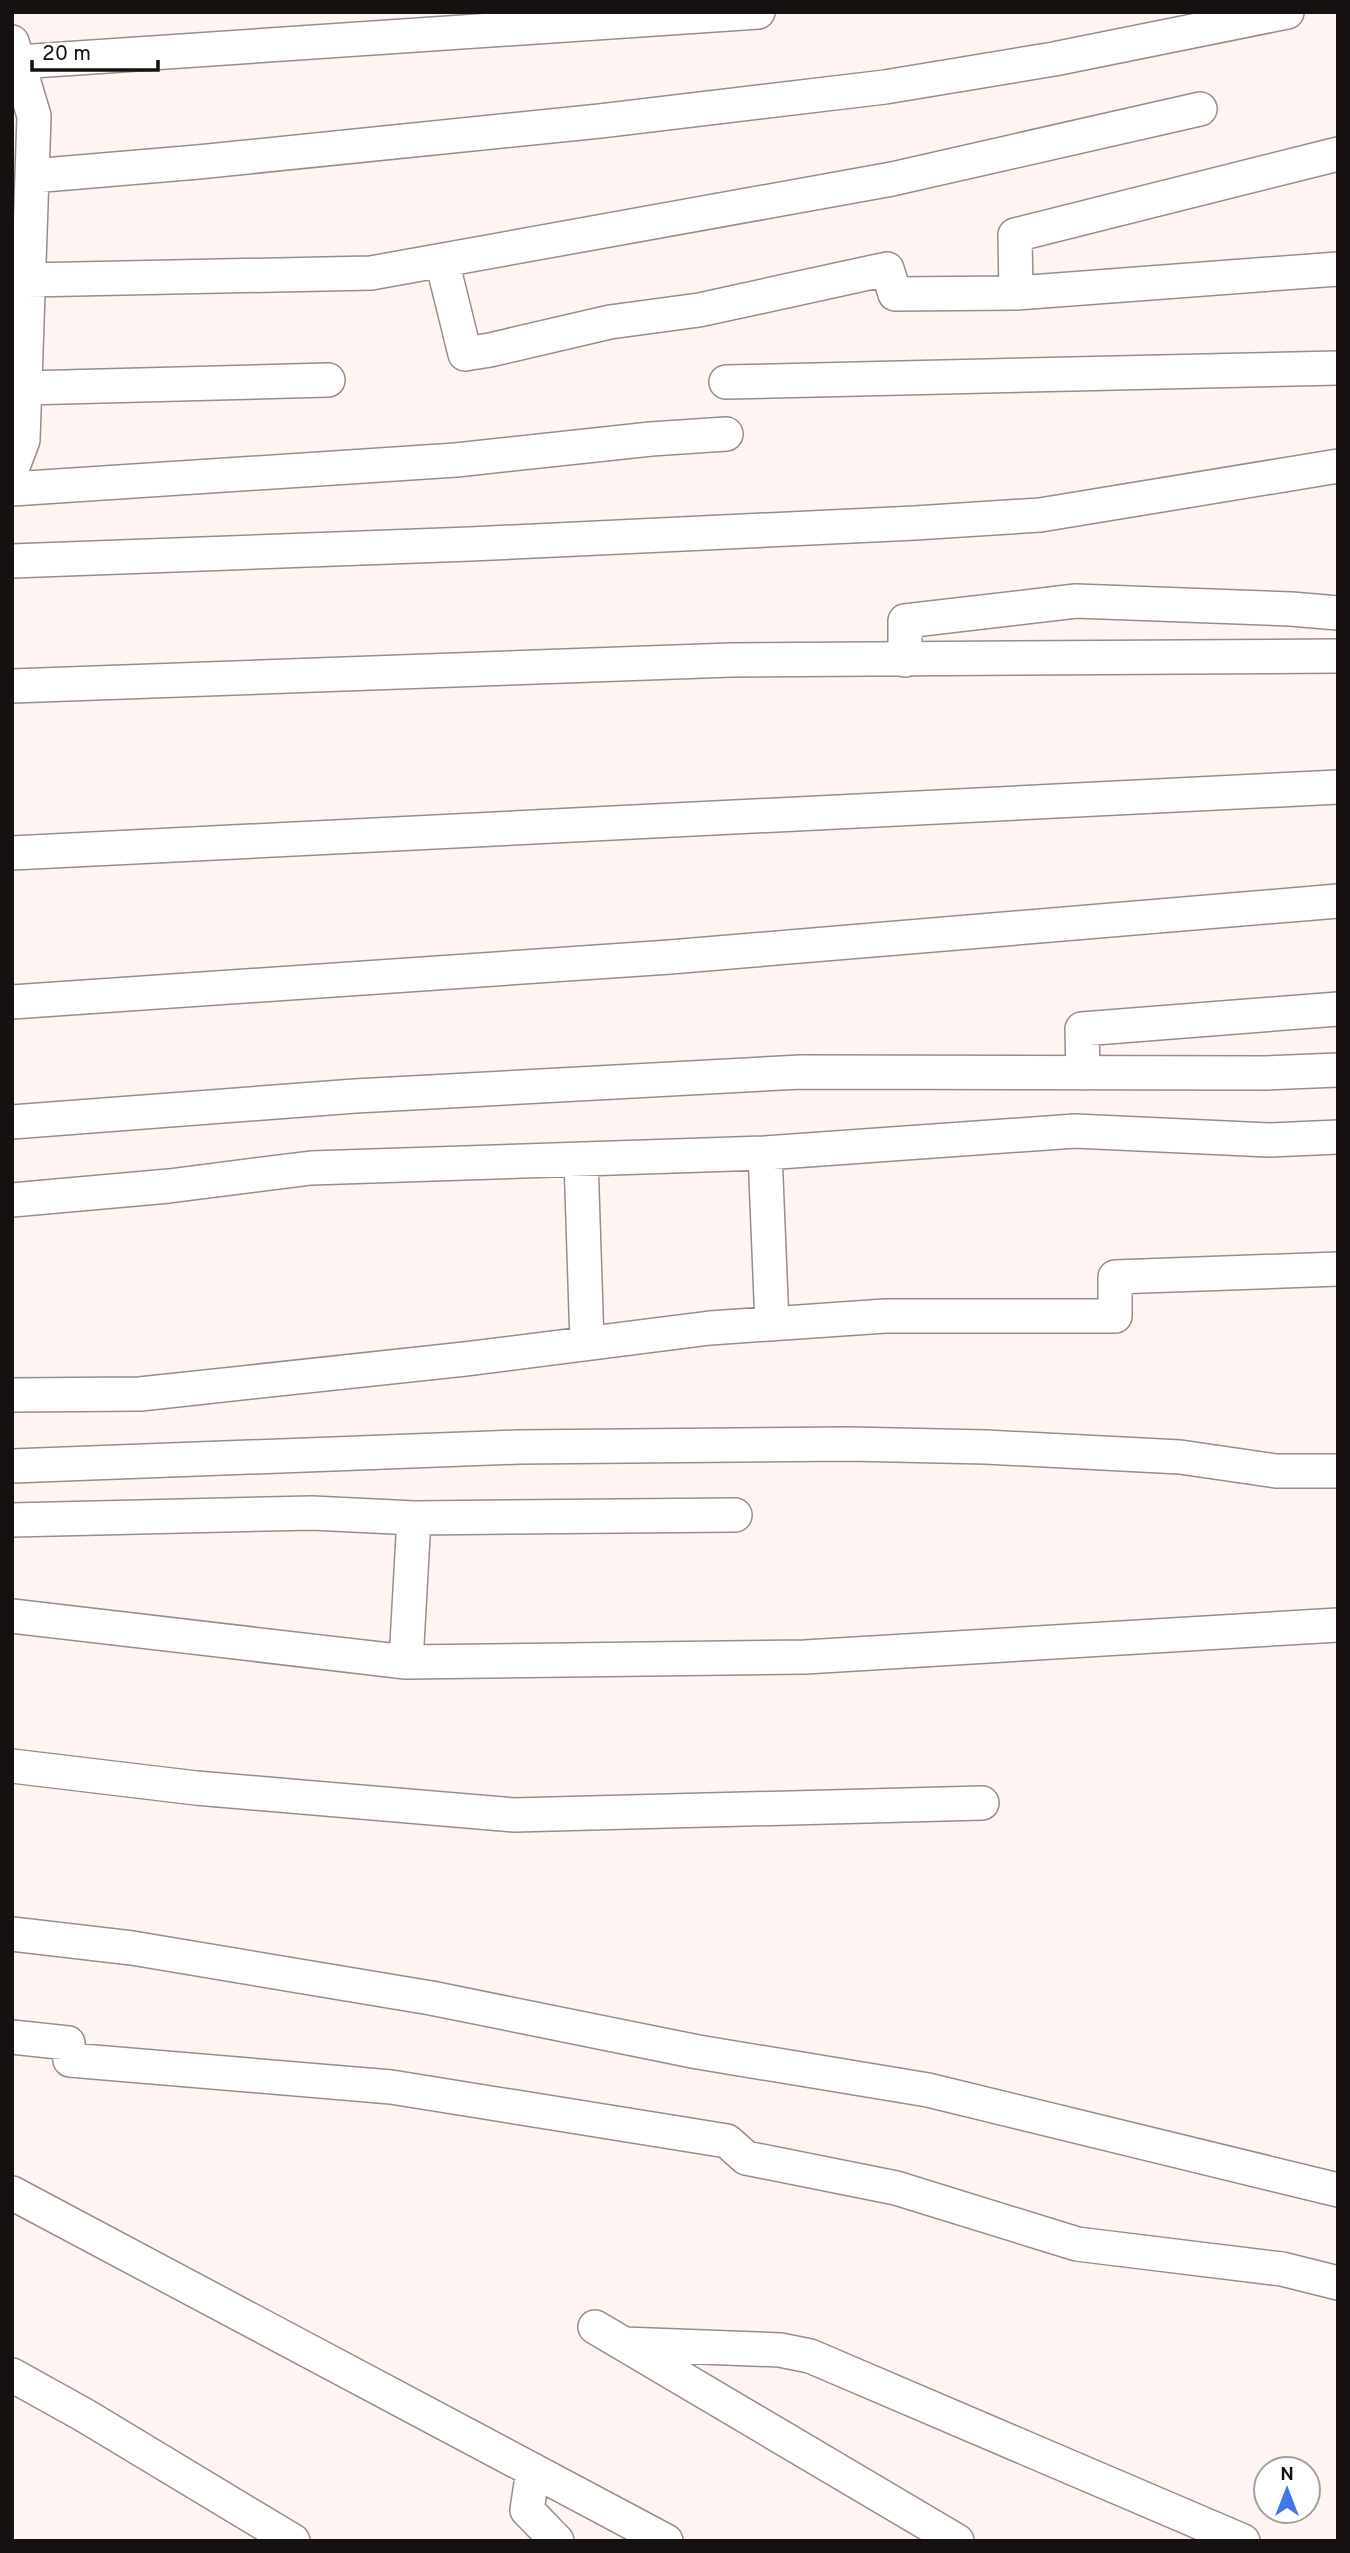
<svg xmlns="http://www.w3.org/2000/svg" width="1350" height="2553" font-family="Overpass,sans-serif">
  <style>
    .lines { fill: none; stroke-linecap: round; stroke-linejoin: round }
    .minor-casing { stroke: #998d89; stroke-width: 36 }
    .minor { stroke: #fff; stroke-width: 33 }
  </style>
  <rect width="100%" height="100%" fill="#fef5f2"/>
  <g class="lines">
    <g class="minor-casing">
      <path id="minor" d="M12 42 34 116 23 440 12 469
        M18 62 758 12
        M32 176 198 162 600 121 885 87 1054 59 1287 12
        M442 261 465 354 490 350 610 322 699 310 887 269 895 294 1016 293 1338 269
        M28 280 371 273 892 179 1200 109
        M1016 293 1015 235 1338 154
        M726 382 1338 368
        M25 388 328 380
        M12 489 456 460 651 439 726 434
        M12 561 470 544 915 523 1040 515 1338 466
        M905 660V621L1076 601 1291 609 1338 613
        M12 686 731 660 1338 656
        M12 853 1338 787
        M12 1002 670 957 1338 901
        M1083 1073 1082 1029 1338 1009
        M12 1122 355 1096 801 1072 1266 1073 1338 1070
        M765 1153 772 1324
        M581 1159 587 1343
        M12 1200 169 1186 311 1168 765 1153 1075 1131 1269 1140 1338 1137
        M12 1395 140 1394 465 1359 710 1328 885 1316H1115V1277L1338 1269
        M12 1466 519 1447 849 1444 986 1447 1180 1457 1276 1471H1338
        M12 1520 312 1513 414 1518 735 1515
        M12 1616 406 1662 805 1657 1338 1625
        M406 1662 414 1518
        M12 1766 196 1788 514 1815 982 1803
        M12 1934 132 1948 431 1998 698 2052 928 2090 1338 2190
        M12 2037 68 2043 70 2060 391 2087 727 2141 746 2158 896 2188 1077 2244 1282 2269 1338 2283
        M12 2193 666 2541
        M595 2327 957 2541
        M624 2344 780 2350 810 2356 1243 2541
        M12 2375 84 2415 293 2541
        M533 2470 527 2510 557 2541"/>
    </g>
    <use href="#minor" class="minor"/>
  </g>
  <rect width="1350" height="2553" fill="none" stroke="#161110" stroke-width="28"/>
  <g transform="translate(1287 2490)"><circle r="33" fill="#ffffff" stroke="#a2a09f" stroke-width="2"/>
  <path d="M0-5L12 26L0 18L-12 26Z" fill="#4177e7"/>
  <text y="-10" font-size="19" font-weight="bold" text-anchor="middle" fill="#161110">N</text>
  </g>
  <path d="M32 60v10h126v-10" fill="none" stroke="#161110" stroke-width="3.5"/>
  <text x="42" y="60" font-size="21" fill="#161110" stroke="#ffffff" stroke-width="5" paint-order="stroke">20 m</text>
</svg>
